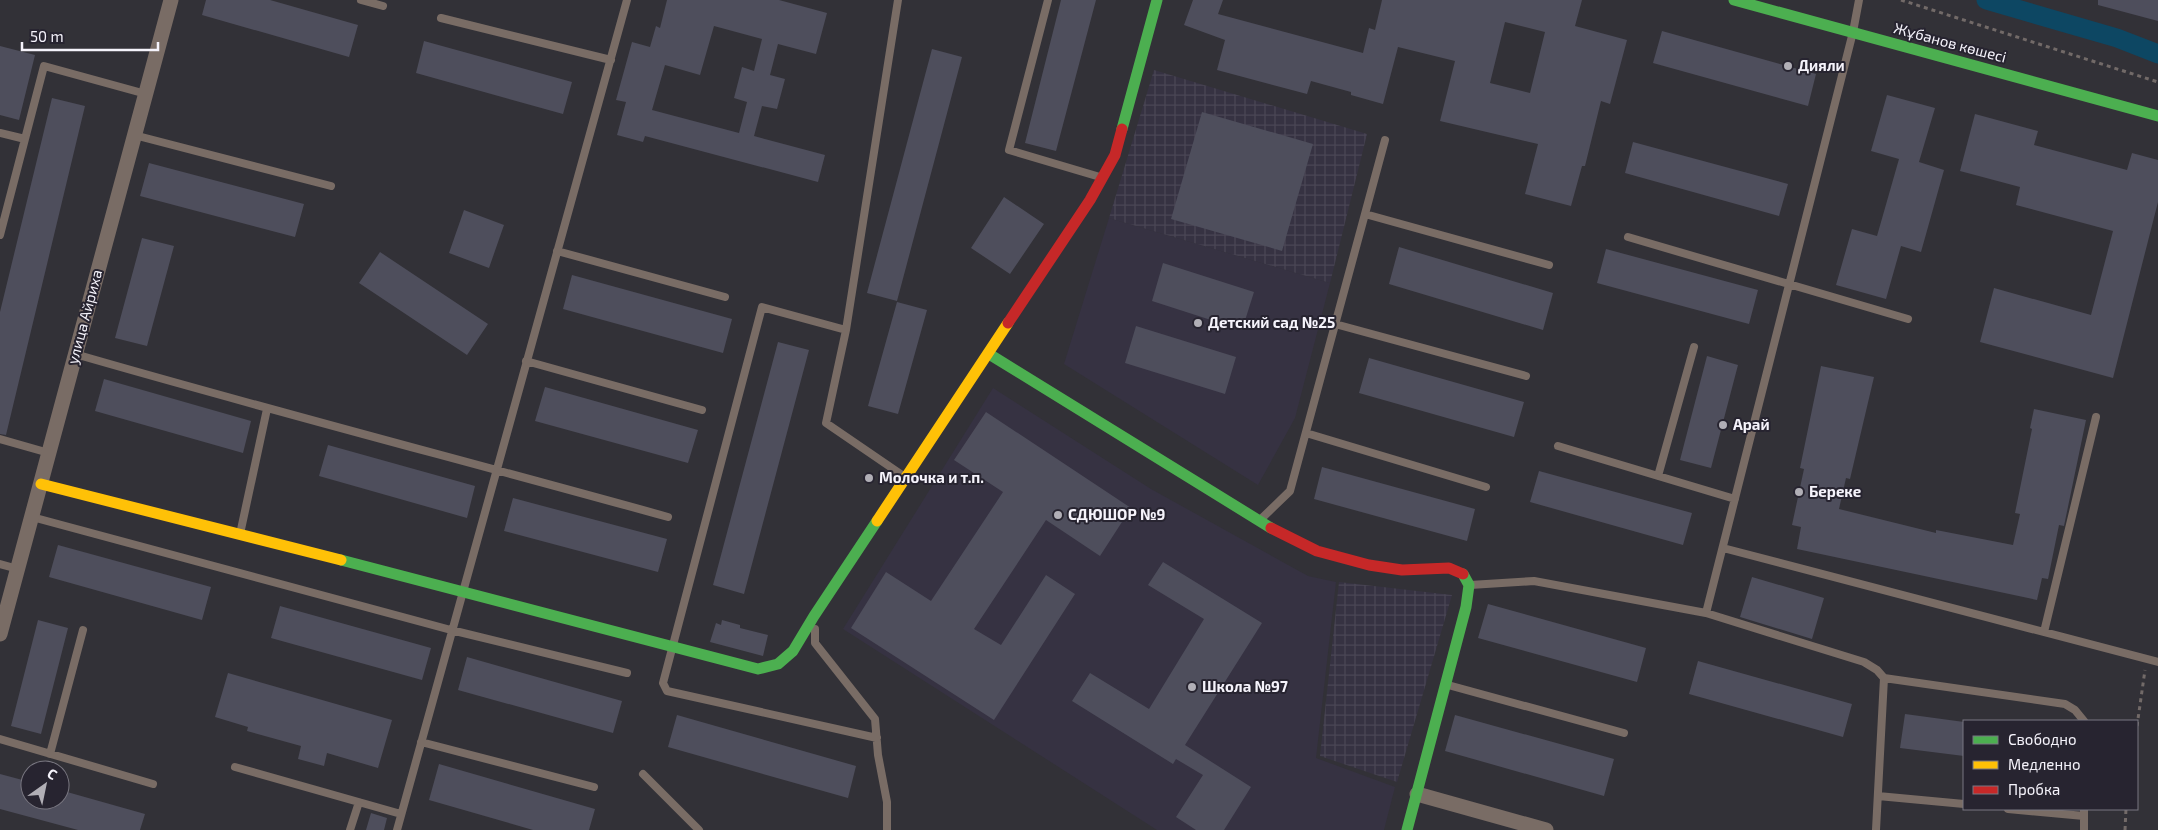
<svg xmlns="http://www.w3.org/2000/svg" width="2158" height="830" font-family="'Exo 2',sans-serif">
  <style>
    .built { fill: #363242 }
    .industrial { fill: url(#industrial-grid) }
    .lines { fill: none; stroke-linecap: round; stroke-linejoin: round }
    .canal { stroke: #0d4763; stroke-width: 19 }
    .building { fill: #4e4e5c; fill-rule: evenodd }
    .path { stroke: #726a68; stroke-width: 3; stroke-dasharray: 4 4; stroke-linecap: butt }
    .lane { stroke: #796c65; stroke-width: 8 }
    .street { stroke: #796c65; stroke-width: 15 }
    .fast { stroke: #4caf50; stroke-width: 11 }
    .slow { stroke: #ffc107; stroke-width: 11 }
    .jam { stroke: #c62828; stroke-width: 11 }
    .poi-dot { fill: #b1afb6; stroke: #272430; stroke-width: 2 }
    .labels { text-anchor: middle; stroke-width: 4; stroke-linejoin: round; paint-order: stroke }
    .street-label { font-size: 15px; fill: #f5f3fb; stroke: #272430 }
    .poi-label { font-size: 15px; font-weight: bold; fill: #f5f3fb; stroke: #272430; text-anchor: start }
  </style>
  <defs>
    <pattern id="industrial-grid" width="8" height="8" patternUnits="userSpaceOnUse" patternTransform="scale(1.25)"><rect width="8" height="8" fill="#363242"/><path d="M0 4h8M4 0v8" fill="none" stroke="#4a4655"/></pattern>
  </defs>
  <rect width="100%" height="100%" fill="#323137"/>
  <path class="built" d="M1109 218 1330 283 1295 418 1258 485 1064 364Z
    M993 388 1151 489 1308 576 1336 582 1316 758 1395 787 1384 830H1157L843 629Z"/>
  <path class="industrial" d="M1154 70 1367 134 1330 283 1109 218Z
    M1339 582 1452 595 1397 782 1320 756Z"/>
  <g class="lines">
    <path class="canal" d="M1986 0 2117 38 2158 54"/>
  </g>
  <path class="building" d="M206 0H270L358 25 349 57 202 15Z
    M667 0H779L827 13 816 54 778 44 770 75 785 79 777 109 762 106 754 136 825 155 818 182 645 136 643 142 617 135 626 102 616 100 632 42 650 47 656 26 660 28ZM714 26 762 39 754 71 742 67 734 98 747 102 739 133 652 110 665 65 700 75Z
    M1061 0H1096L1056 151 1025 143Z
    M1193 0H1223L1218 14 1363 53 1369 28 1375 30 1382 0H1582L1575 26 1627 40 1610 104 1601 101 1585 166H1582L1571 206 1525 194 1538 144 1440 121 1455 61 1398 47 1383 104 1351 95V92L1311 81 1307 94 1217 70 1225 40 1184 25ZM1505 22 1545 32 1530 93 1490 83Z
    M2098 0H2158V21L2098 5Z
    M1662 31 1816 74 1808 106 1653 63Z
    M424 41 572 82 563 114 416 73Z
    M0 46 35 55 19 120 0 115Z
    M932 49 962 57 897 301 867 293Z
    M1887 95 1935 108 1919 162 1944 170 1921 252 1901 246 1886 299 1836 285 1852 229 1877 236 1899 159 1871 151Z
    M52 98 85 106 6 435 0 434V312Z
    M1202 112 1313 144 1282 251 1171 219Z
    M1975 114 2038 131 2034 145 2127 170 2132 153 2158 160V202L2113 378 1980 342 1994 288 2091 315 2113 231 2016 205 2020 187 1960 171Z
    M1633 142 1788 184 1779 216 1625 173Z
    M149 163 304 204 295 237 140 196Z
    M1004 197 1044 224 1010 274 971 248Z
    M464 210 504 225 489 268 449 253Z
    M142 238 174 246 147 346 115 338Z
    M1399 247 1553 293 1543 330 1389 284Z
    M1606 249 1758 290 1749 324 1597 283Z
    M380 252 488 324 467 355 359 283Z
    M1163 263 1254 292 1242 330 1152 301Z
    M572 275 732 319 723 353 563 309Z
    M897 302 927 310 898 414 868 406Z
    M1136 326 1236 357 1225 394 1125 363Z
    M778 342 809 350 744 594 713 585Z
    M1707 356 1738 365 1711 468 1680 460Z
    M1369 358 1524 402 1514 437 1359 393Z
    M1821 366 1874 377 1850 479 1846 478 1839 509 1936 533V530L2013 545 2020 514 2015 513 2032 429 2030 428 2034 409 2086 420 2064 526 2059 525 2048 579 2042 578 2037 600 1797 549 1801 527 1792 525 1804 469 1800 468Z
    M104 379 251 421 243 453 95 411Z
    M545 387 698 430 688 463 535 421Z
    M986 412 1131 508 1100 556 1046 520 974 629 1001 645 1046 575 1075 594 994 720 851 628 886 572 931 601 1003 492 954 460Z
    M328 445 475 486 467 518 319 476Z
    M1322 467 1475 509 1467 541 1314 499Z
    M1539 471 1692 513 1683 545 1530 502Z
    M513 498 667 539 658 572 504 531Z
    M58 545 211 587 202 620 49 577Z
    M1163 562 1262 623 1185 745 1251 787 1224 830H1196L1176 817 1203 775 1176 759 1173 764 1072 701 1090 673 1149 709 1204 619 1148 585Z
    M1752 577 1824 598 1812 639 1740 617Z
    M1488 604 1646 648 1637 682 1478 638Z
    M280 606 431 648 422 680 271 638Z
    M38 620 68 628 41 734 11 726Z
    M722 620 740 625V628L768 635 763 656 710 642 716 623 721 625Z
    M467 657 622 701 613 733 458 690Z
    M1698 661 1852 704 1843 737 1689 694Z
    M228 673 392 720 378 768 327 753 324 766 298 759 301 746 247 731 248 727 215 717Z
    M1905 714 1964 722V756L1900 748Z
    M677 715 856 766 848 798 668 747Z
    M1455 715 1614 759 1604 796 1445 751Z
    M439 764 595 809 589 830H533L429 800Z
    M0 774 30 782V800H60V790L145 814 140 830H78L0 809Z
    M371 813 387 818 384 830H366Z"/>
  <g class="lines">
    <path class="path" d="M1901 0 2158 82
      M2137 726 2145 670
      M2125 830 2126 809"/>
    <path class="lane" d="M361 0 383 6
      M898 0 846 330 826 423 905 477
      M1048 0 1009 150 1100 177
      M441 18 611 60
      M0 133 25 139 44 66 146 94
      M134 135 331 186
      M1365 214 1549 265
      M0 235 25 139
      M1628 237 1908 319
      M557 251 725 297
      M1335 324 1526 376
      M846 330 762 307 663 683 667 691 877 738
      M75 354C272 411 470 462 668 517
      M526 361 702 410
      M1306 433 1486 487
      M0 439 49 453
      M1558 446 1735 499
      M1658 476 1694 347
      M32 517 451 630 627 673
      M1260 520 1290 491 1385 140
      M240 534 267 409
      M1723 548 2158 662
      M0 564 18 569
      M1470 585 1534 581 1706 613 1864 662 1877 670 1884 678 1876 830
      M1706 613 1853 32 1859 0
      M815 629V643L875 719 878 755 887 802V830
      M2044 632 2096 417
      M1884 678 2065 704 2075 710 2084 721
      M1448 685 1624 733
      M0 739 153 784
      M421 742 594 787
      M50 754 83 630
      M235 767 401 814
      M643 774 699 830
      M1878 796 1964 804
      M2008 809 2084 816
      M350 830 359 802
      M397 830 627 0
      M2084 830V809"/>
    <path class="street" d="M0 634 171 0
      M1417 794 1546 830"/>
    <path class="fast" d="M1734 0 2158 116
      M1122 129 1157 0
      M989 354 1271 528
      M341 560 758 669 778 664 793 651 814 616 877 521
      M1407 830 1466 607 1469 585 1463 574"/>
    <path class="slow" d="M41 484 341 560
      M877 521 1008 323"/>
    <path class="jam" d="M1008 323 1090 200 1115 155 1122 129
      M1271 528 1317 551 1369 565 1402 570 1449 568 1463 574"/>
  </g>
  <g class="poi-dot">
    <circle cx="1788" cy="66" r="5"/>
    <circle cx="1198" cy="323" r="5"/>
    <circle cx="1723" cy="425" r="5"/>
    <circle cx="869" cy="478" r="5"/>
    <circle cx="1799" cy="492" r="5"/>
    <circle cx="1058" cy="515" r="5"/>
    <circle cx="1192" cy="687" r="5"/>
  </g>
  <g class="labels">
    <g class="street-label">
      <text transform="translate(1950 43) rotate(15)" y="5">Жұбанов көшесі</text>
      <text transform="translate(85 317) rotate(-75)" y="5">улица Айриха</text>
    </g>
    <g class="poi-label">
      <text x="1798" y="71">Дияли</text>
      <text x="1208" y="328">Детский сад №25</text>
      <text x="1733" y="430">Арай</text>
      <text x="879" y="483">Молочка и т.п.</text>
      <text x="1809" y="497">Береке</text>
      <text x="1068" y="520">СДЮШОР №9</text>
      <text x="1202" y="692">Школа №97</text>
    </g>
  </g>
  <rect x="1963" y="720" width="175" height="90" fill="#272430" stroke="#797781"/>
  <rect x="1973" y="736" width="25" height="8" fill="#4caf50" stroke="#797781"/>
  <text x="2008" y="745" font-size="15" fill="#f5f3fb">Свободно</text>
  <rect x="1973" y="761" width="25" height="8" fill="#ffc107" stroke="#797781"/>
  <text x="2008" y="770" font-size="15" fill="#f5f3fb">Медленно</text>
  <rect x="1973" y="786" width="25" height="8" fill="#c62828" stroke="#797781"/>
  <text x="2008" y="795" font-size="15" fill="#f5f3fb">Пробка</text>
  <g transform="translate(45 785) rotate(33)"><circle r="24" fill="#272430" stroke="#797781"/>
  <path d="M0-4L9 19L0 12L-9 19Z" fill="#b1afb6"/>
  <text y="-8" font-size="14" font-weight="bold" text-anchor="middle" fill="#f5f3fb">С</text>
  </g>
  <path d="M22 42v8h136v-8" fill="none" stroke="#f5f3fb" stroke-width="2.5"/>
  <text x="30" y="42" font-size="15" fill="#f5f3fb" stroke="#272430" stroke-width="4" paint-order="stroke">50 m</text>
</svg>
